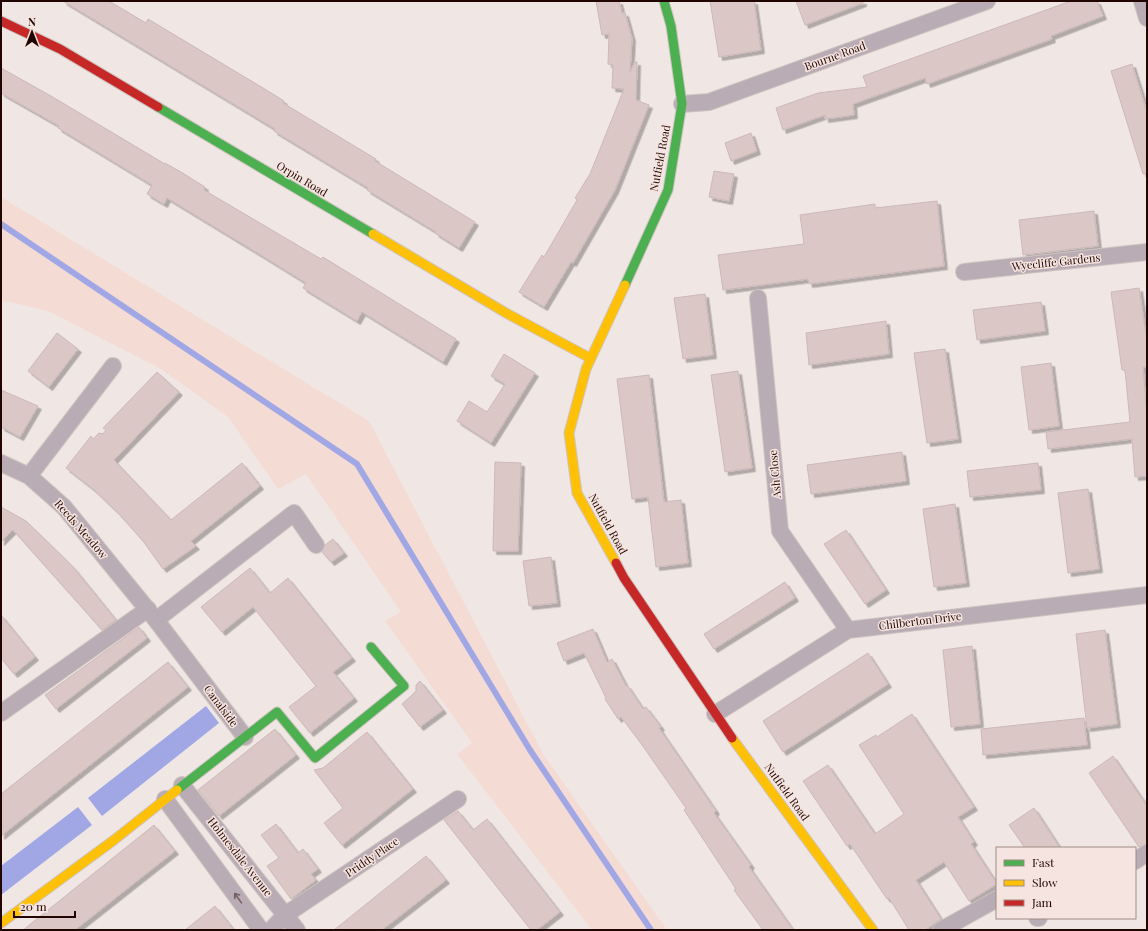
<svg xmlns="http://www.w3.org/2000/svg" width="1148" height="931" font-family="'Playfair Display',serif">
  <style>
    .green { fill: #f4dbd4 }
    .water { fill: #a0a7e4 }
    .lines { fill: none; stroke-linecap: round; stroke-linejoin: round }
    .stream { stroke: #a0a7e4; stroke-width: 6 }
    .building { fill: #dbc7c6; stroke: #ccb8b8; filter: url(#shadow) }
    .street-casing { stroke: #cec4c1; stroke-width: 18 }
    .fast-casing { stroke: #cec4c1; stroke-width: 11 }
    .slow-casing { stroke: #cec4c1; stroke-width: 11 }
    .jam-casing { stroke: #cec4c1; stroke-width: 11 }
    .street { stroke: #baacb4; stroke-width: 16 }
    .fast { stroke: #4caf50; stroke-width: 9 }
    .slow { stroke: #ffc107; stroke-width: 9 }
    .jam { stroke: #c62828; stroke-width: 9 }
    .oneway { stroke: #756163 }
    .labels { text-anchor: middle; stroke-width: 3; stroke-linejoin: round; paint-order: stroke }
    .street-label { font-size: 11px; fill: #200501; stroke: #f5e4df }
  </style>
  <defs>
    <filter id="shadow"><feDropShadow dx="3.5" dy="3.5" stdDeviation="0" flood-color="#0004"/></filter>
  </defs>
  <rect width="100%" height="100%" fill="#f0e7e4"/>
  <path class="green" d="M1 197 369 421 543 754 667 930H592L457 754 472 743 385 621 401 612 306 474 278 489 228 417 161 369 48 311 1 300Z"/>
  <path class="water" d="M206 706 219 723 102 816 88 798Z
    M78 807 92 825 1 895V866Z"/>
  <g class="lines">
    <path class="stream" d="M1 224 357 464 530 750 651 930"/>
  </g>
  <path class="building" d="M63 1H109L146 23 148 19 268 91 284 101 283 103 376 159 375 161 475 222 459 248 435 233 436 232 367 190 368 188 274 131 275 129Z
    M596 1H619L622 13H625L632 38 630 72 635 62H637L636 100 649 105 615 190 573 263 571 262 544 307 519 292 542 255 544 257 577 200 575 198 590 174 624 89 612 88 613 65 608 64 609 34 602 35Z
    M710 1H754L761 50 719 57Z
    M796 1H863V3L805 25Z
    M1071 1H1097L1103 16 1051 36 1052 39 927 84 925 78 853 104 854 115 825 119V115L783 130 776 108 818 93 867 87 863 76Z
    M1132 64 1147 112V174H1143L1111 71Z
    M1 68 51 96 165 164V163L181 172 205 187 204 190 321 259 323 257 456 339 443 362 362 312 357 321 303 288 306 283 264 257 167 198 164 204 147 194 152 185 58 128 59 126 1 93Z
    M751 133 757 151 731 161 725 143Z
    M714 171 734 174 729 201 709 197Z
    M937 201 944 266 809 284 808 279 723 290 718 255 804 244 800 215 875 204V208Z
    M1094 211 1098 246 1023 255 1019 220Z
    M1139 288 1147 341V367H1143L1147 417V476L1135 477 1132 439 1048 449 1046 432 1130 422 1125 370H1122L1111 292Z
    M705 294 713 355 683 359 674 298Z
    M1041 302 1045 331 977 340 973 310Z
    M886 321 889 354 809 365 806 333Z
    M57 333 78 349 49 387 28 371Z
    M945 349 958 439 927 443 914 353Z
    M504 354 535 373 491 443 457 421 469 401 487 412 505 384 491 376Z
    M1051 363 1059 426 1029 430 1021 367Z
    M738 371 752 468 725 472 711 375Z
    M157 372 179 392 114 460 171 520 242 463 260 486 191 541 196 546 163 569 143 541 119 514 93 489 66 468 91 436 93 439 99 433 103 434 106 430 103 428Z
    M649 375 664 502 681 500 688 563 656 567 648 497 632 499 617 379Z
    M1 390 38 406 20 437 1 427Z
    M902 452 906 481 811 494 807 465Z
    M495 462 521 463 518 551H493Z
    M1038 463 1041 490 970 497 967 471Z
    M1088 489 1099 569 1068 573 1058 493Z
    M955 504 966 583 934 587 923 509Z
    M1 507 26 521 73 567 116 620 102 630 13 530 1 542Z
    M846 530 886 590 865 604 824 544Z
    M333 539 344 553 331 562 322 552 325 545Z
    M551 557 557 603 529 606 523 561Z
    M250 568 270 593 288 578 352 658 333 672 354 698 310 733 289 707 316 686 253 607 222 632 201 607Z
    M785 582 795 598 714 649 704 634Z
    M1 615 35 657 14 674 1 658Z
    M139 627 147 638 56 709 45 695Z
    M593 629 607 662 612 659 626 686 627 685 643 709 646 707 661 727 659 728 716 811 714 813 751 865 749 867 793 930H763L734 890 736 889 684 810 686 808 640 742 621 717 618 719 605 699 606 698 584 653 564 661 557 643Z
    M1105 630 1117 724 1087 728 1076 634Z
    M972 646 980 724 951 727 943 650Z
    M868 653 888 684 783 752 763 721Z
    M168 662 188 687 1 836V794Z
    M420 681 443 710 420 727 402 704 412 695 416 691V685Z
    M912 714 974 807 958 817 974 842 971 844 997 884 969 901 944 862 916 880 941 919 925 930H909L889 898 887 899 850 844 847 846 803 781 828 765 875 834 904 814 859 745 876 735 877 737Z
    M1084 718 1087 745 983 755 981 729Z
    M275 729 296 755 219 816 198 790Z
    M367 732 413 789 342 845 324 823 343 808 314 770 323 768Z
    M1113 756 1147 806V844L1139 847 1089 773Z
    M1034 808 1060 848H1025L1009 825Z
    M458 811 473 830 487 819 560 912 537 930H531L444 820Z
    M276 824 298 853 303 849 318 869 311 874 316 880 291 899 267 866 279 858 261 835Z
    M154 825 175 851 75 930H23Z
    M426 856 446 880 382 930H334Z
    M215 906 234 930H185Z"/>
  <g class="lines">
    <g class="street-casing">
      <path id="street" d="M1142 1 1147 18
        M682 104 709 102 987 1
        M964 272 1147 252
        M758 298 780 531 848 630
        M1 463 29 476 64 507 156 620
        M29 476 113 366
        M1 713 148 609
        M715 714 848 630 1147 595
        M245 737 156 620 294 513 316 545
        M182 785 297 930
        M165 799 261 930
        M1135 861 1147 853
        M1037 918H1039
        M271 930 285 915 458 799
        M941 930 997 899"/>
    </g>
    <g class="fast-casing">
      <path id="fast" d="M158 107 373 234
        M625 285 668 190 682 104 671 26 664 1
        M177 790 277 712 315 758 404 686 371 647"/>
    </g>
    <g class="slow-casing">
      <path id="slow" d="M373 234 506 313 590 358
        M616 563 577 493 569 433 586 369 625 285
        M732 738 873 930
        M1 923 114 840 177 790"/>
    </g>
    <g class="jam-casing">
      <path id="jam" d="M1 21 60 49 158 107
        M616 563 624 578 732 738"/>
    </g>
    <use href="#street" class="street"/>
    <use href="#fast" class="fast"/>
    <use href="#slow" class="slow"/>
    <use href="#jam" class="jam"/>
  </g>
  <defs><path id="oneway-shaft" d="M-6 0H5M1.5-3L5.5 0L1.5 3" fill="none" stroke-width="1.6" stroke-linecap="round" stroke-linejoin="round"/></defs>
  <use class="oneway" href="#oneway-shaft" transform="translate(238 898) rotate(-126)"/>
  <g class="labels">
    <g class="street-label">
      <text transform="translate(835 56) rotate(-20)" y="4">Bourne Road</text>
      <text transform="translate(660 158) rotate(-79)" y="4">Nutfield Road</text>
      <text transform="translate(302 179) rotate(31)" y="4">Orpin Road</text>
      <text transform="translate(1056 262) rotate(-6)" y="4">Wyecliffe Gardens</text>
      <text transform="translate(775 474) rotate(-95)" y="4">Ash Close</text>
      <text transform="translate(608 524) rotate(61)" y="4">Nutfield Road</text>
      <text transform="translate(81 529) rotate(49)" y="4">Reeds Meadow</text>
      <text transform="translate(920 621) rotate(-7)" y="4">Chilberton Drive</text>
      <text transform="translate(221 706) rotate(53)" y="4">Canalside</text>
      <text transform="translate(787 792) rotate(54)" y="4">Nutfield Road</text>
      <text transform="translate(240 857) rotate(52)" y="4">Holmesdale Avenue</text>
      <text transform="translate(372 857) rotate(-34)" y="4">Priddy Place</text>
    </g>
  </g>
  <rect width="1148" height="931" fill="none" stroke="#200501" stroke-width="4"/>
  <rect x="996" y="847" width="140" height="72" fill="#f5e4df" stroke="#a08b86"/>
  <rect x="1004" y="860" width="20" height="6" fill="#4caf50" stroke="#a08b86"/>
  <text x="1032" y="867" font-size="12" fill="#200501">Fast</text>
  <rect x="1004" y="880" width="20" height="6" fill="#ffc107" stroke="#a08b86"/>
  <text x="1032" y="887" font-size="12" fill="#200501">Slow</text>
  <rect x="1004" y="900" width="20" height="6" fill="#c62828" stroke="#a08b86"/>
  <text x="1032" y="907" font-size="12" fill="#200501">Jam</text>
  <g transform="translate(32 32)" stroke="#f5e4df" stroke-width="3" paint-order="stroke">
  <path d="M0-3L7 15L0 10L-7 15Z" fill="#200501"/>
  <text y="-6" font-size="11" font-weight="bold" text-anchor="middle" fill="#200501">N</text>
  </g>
  <path d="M14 911v6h61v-6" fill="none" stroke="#200501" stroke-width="2"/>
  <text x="20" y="911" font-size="12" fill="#200501" stroke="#f5e4df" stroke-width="3" paint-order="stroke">20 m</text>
</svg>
